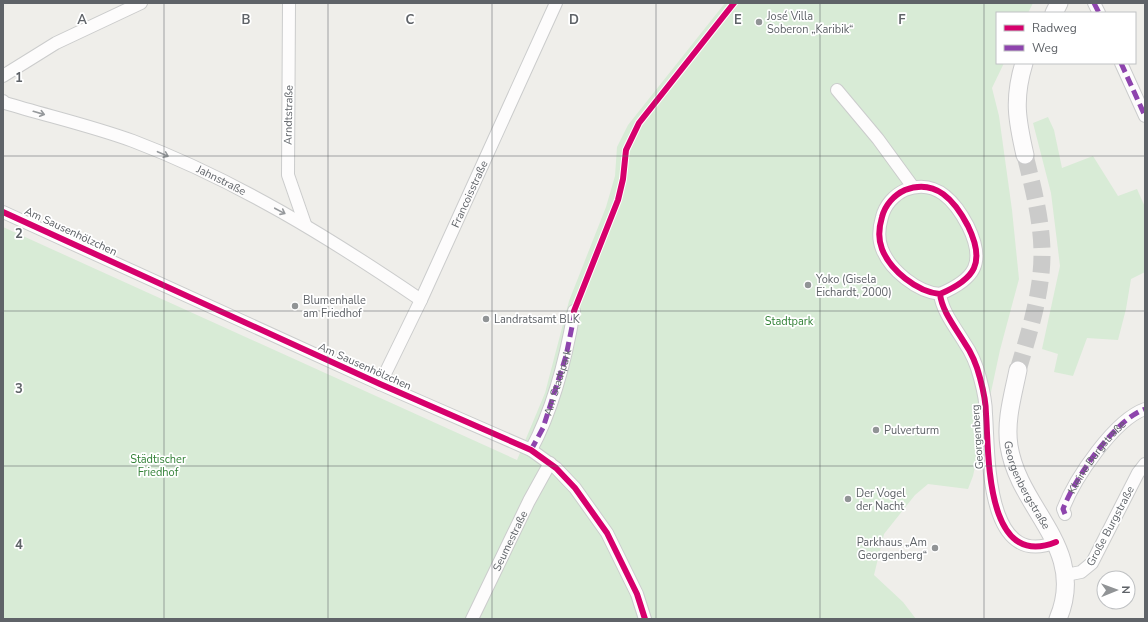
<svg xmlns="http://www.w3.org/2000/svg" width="1148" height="622" font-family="'Nunito Sans',sans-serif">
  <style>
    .green { fill: #d8ebd6 }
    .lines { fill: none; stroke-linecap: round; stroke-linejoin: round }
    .secondary-tunnel { stroke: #cbcbca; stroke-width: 17; stroke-dasharray: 17 8; stroke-linecap: butt }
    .minor-casing { stroke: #cbcccc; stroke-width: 14 }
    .secondary-casing { stroke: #cacacb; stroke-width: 19 }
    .minor { stroke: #fdfcfc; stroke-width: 12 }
    .secondary { stroke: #fdfcfc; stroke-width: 17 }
    .quiet { stroke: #8e44ad; stroke-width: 5; stroke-dasharray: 10 5; stroke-linecap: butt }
    .cycleway-casing { stroke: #fff; stroke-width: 8 }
    .cycleway { stroke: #d6006c; stroke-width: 6 }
    .oneway { stroke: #96999c }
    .grid { fill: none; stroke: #5f6368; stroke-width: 1; stroke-opacity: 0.55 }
    .poi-dot { fill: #919496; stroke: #fff; stroke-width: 1.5 }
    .labels { text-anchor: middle; stroke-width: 3.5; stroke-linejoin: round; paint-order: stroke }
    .poi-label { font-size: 11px; fill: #5f6368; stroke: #fff; text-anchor: start }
    .street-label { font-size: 11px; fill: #5f6368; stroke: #fff }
    .park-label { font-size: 11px; fill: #348238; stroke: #fff }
    .grid-label { font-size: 13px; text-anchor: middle; font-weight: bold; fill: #5f6368; stroke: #fff; stroke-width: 3.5; stroke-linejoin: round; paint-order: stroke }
  </style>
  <rect width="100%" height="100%" fill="#efeeea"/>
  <path class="green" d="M725 3H1033L1028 13H997V63H1004L992 88 999 116 1012 210 1019 279 1000 350 973 476 968 489 928 484 915 495 884 534 874 575 903 602 916 619H3V227L517 460 545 393 569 301 606 207 615 176 617 147 628 125Z
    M1048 117 1054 130 1062 168 1093 156 1118 196 1137 189 1145 207V272L1131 279 1126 309 1118 340 1087 338 1073 376 1054 372 1058 354 1042 349 1060 266 1051 193 1033 123Z"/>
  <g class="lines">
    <path class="secondary-tunnel" d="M1018 370C1029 333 1042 293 1042 254 1042 221 1033 188 1025 155"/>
    <g class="minor-casing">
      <g id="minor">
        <path d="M289 3 288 175 305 224"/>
        <path d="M1094 3 1099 13"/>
        <path d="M1121 63 1145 116"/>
        <path d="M3 76 56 43 141 3"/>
        <path d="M837 90 878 139 913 187"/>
        <path id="s1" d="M3 101 5 103C48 116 92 126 133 141 236 180 330 238 421 300"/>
        <path d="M3 212 380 384 531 450 556 468 575 488 607 533 637 594 645 619"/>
        <path d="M940 294C917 292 890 270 882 249 878 239 879 227 882 217 885 205 894 195 905 190 936 178 955 201 968 226 986 263 975 279 940 294 942 311 955 327 964 342 971 352 977 366 980 378 983 389 986 402 986 414 989 454 985 571 1056 542"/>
        <path id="s2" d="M380 384 421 300 556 3"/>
        <path d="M531 450C554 407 566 359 574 311"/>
        <path id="s3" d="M1065 514 1063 509C1075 478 1114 420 1145 409"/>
        <path d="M1066 575 1081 572 1092 563 1138 473 1145 464"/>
        <path id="s4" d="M472 619 529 501 550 463"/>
      </g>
    </g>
    <g class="secondary-casing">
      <g id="secondary">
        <path d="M1054 13 1059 3"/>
        <path d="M1024 63C1013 99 1017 120 1025 155"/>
        <path id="s5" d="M1018 370C1013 395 1005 421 1009 446 1019 510 1088 548 1058 619"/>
      </g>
    </g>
    <use href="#minor" class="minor"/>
    <use href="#secondary" class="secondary"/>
    <g class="quiet">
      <path d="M1094 3 1099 13"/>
      <path d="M1121 63 1145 116"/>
      <path id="s6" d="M531 450 543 428 566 356 576 307"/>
      <path d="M1065 514 1063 509C1075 478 1114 420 1145 409"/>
    </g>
    <g class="cycleway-casing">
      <path id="cycleway" d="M3 212 380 384 531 450 556 468 575 488 607 533 637 594 645 619
        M940 294C917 292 890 270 882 249 878 239 879 227 882 217 885 205 894 195 905 190 936 178 955 201 968 226 986 263 975 279 940 294 942 311 955 327 964 342 971 352 977 366 980 378 983 389 986 402 986 414 989 454 985 571 1056 542
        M574 311 618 200 623 179 626 150 639 123 734 3"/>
    </g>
    <use href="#cycleway" class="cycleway"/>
  </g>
  <defs><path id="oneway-shaft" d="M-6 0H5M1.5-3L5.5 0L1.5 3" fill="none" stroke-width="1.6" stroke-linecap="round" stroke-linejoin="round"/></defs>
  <g class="oneway">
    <use href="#oneway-shaft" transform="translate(39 113) rotate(16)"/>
    <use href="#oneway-shaft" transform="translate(163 154) rotate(23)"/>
    <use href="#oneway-shaft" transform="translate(280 211) rotate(28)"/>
  </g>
  <path class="grid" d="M164 3V619M328 3V619M492 3V619M656 3V619M820 3V619M984 3V619M3 156H1145M3 311H1145M3 466H1145"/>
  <g class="poi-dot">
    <circle cx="759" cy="22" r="4"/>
    <circle cx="808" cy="285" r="4"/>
    <circle cx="295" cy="306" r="4"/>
    <circle cx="486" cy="319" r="4"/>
    <circle cx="876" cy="430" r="4"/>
    <circle cx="848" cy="499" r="4"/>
    <circle cx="935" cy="548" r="4"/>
  </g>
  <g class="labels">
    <g class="poi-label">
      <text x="767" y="20">José Villa<tspan x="767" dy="13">Soberon „Karibik“</tspan></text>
      <text x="816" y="283">Yoko (Gisela<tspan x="816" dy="13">Eichardt, 2000)</tspan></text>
      <text x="303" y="304">Blumenhalle<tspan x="303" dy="13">am Friedhof</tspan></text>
      <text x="494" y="323">Landratsamt BLK</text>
      <text x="884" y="434">Pulverturm</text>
      <text x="856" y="497">Der Vogel<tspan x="856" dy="13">der Nacht</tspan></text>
      <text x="927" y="546" text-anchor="end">Parkhaus „Am<tspan x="927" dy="13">Georgenberg“</tspan></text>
    </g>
    <g class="street-label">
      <text transform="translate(288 115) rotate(-89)" y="4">Arndtstraße</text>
      <text dy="4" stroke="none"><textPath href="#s1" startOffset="233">Jahnstraße</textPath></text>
      <text dy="4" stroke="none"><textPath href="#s2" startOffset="210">Francoisstraße</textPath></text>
      <text transform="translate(71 231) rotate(25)" y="4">Am Sausenhölzchen</text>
      <text transform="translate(365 366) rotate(24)" y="4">Am Sausenhölzchen</text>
      <text dy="4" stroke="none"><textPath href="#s6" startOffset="73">Am Stadtpark</textPath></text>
      <text transform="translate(977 437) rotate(-94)" y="4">Georgenberg</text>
      <text dy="4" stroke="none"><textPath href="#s3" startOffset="68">Kleine Burgstraße</textPath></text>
      <text dy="4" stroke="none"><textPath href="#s5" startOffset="120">Georgenbergstraße</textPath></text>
      <text transform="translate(1110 526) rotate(-62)" y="4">Große Burgstraße</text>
      <text dy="4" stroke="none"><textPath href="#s4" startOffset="87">Seumestraße</textPath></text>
    </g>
    <g class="park-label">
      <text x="789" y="325">Stadtpark</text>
      <text x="158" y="463">Städtischer<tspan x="158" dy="13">Friedhof</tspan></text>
    </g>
  </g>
  <g class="grid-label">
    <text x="82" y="24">A</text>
    <text x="246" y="24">B</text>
    <text x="410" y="24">C</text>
    <text x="574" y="24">D</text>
    <text x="738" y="24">E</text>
    <text x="902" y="24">F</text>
    <text x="19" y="82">1</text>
    <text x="19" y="238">2</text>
    <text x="19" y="393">3</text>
    <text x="19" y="549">4</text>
  </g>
  <rect width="1148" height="622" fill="none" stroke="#5f6368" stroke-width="8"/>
  <rect x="996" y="12" width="140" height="52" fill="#ffffff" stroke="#bfc1c3"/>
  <rect x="1004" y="25" width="20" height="6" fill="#d6006c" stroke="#bfc1c3"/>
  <text x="1032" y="32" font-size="12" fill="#5f6368">Radweg</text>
  <rect x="1004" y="45" width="20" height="6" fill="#8e44ad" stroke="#bfc1c3"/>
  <text x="1032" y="52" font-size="12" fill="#5f6368">Weg</text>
  <g transform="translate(1116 590) rotate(89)"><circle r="19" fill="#ffffff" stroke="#bfc1c3"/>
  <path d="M0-3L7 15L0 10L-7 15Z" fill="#919496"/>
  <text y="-6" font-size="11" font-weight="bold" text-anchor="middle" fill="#5f6368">N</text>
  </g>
</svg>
